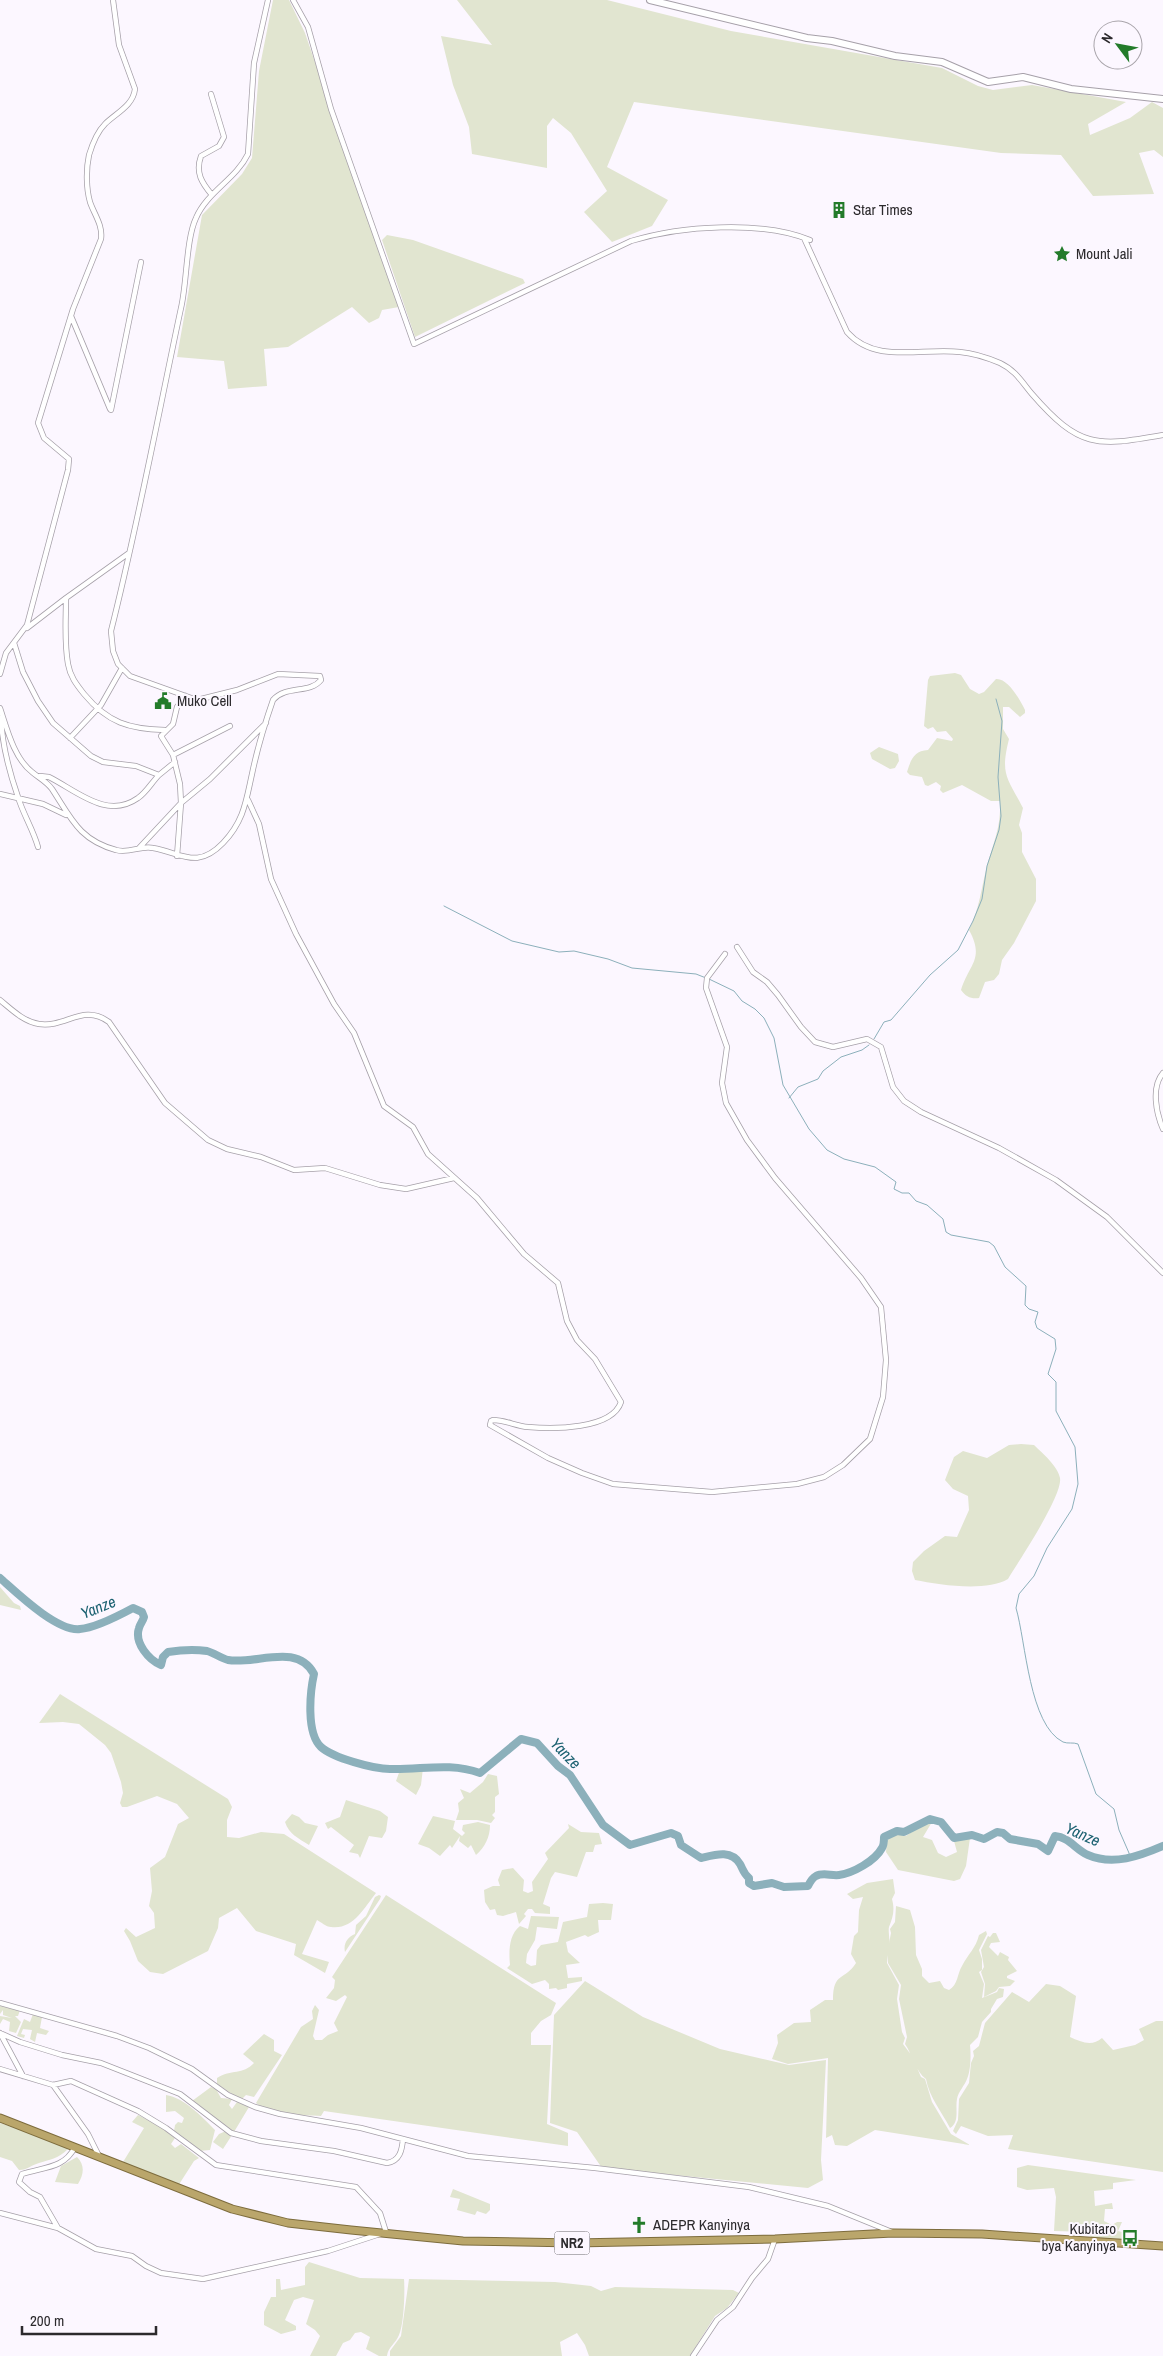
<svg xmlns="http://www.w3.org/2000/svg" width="1163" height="2356" font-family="'Archivo Narrow',sans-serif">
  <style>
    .green { fill: #e1e5d0 }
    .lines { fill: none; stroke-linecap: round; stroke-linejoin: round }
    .stream { stroke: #8cb0bb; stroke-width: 1 }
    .river { stroke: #8cb0bb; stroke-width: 8 }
    .minor-casing { stroke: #a6a0a9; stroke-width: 6 }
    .secondary-casing { stroke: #a6a0a9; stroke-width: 8 }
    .trunk-casing { stroke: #7d6c3d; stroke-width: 9 }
    .minor { stroke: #fff; stroke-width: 4.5 }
    .secondary { stroke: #fff; stroke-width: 6 }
    .trunk { stroke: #baa66b; stroke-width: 7 }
    .labels { text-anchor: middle; stroke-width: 4; stroke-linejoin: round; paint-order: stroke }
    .shield { fill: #fcf7ff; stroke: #6a686c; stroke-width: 1 }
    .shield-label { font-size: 14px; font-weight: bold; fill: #2c2a2d }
    .poi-label { font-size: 15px; fill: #2c2a2d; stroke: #fcf7ff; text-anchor: start }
    .water-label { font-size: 16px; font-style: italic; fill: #1b6171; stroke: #fcf7ff }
  </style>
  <rect width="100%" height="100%" fill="#fcf7ff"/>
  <path class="green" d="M273 0H289L305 33 399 307 382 310 379 318 369 323 352 307 288 347 264 349 267 386 228 389 224 361 177 357 202 215 242 174 252 158 259 71Z
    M457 0H607L731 31 942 68 978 86 993 90 1032 85 1126 102 1088 124 1090 135 1130 118 1152 102 1163 108V157L1154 150 1139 153 1154 194 1093 196 1061 155 1001 153 634 102 607 167 668 200 652 226 612 242 584 212 607 191 571 133 553 118 547 126V168L472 154 469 127 453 85 441 36 492 45Z
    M387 235 413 240 523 279 525 283 415 337 382 240Z
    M955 673 961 675 970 689 979 694 984 692 996 679C1008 678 1020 700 1025 710V713L1020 717 1009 707H1003V729L1009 739C1000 775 1007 777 1023 808L1019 825 1022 833V852L1036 879V901L1014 943 1002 960 999 974 994 980 985 982 979 998C971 999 966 997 961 990 969 964 985 959 969 930 980 907 981 889 987 866 994 840 1001 828 1000 801H991L962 785 943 793 940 790 941 786 936 782 928 786 925 785 922 777 910 775 907 772C911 759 914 751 928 750L937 738 952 741 953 739 946 731 937 732 933 727 928 729 924 726 928 680 930 676Z
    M879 747 898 754 899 761 895 768 890 769 872 759 870 753Z
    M1021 1444 1034 1445C1042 1453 1058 1466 1060 1478 1063 1495 1019 1561 1008 1579 986 1592 940 1585 915 1580L912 1571 913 1562 924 1551 945 1536 957 1537 969 1510 968 1496 953 1489 945 1480 954 1457 963 1451 987 1458 1009 1445Z
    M0 1587 14 1603 20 1606 21 1610 0 1605Z
    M60 1694 228 1799 232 1807 227 1820V1837L239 1838 261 1832 284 1834 376 1893C364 1908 353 1930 331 1927 326 1927 321 1922 317 1920L302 1954 329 1962 325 1973 294 1955 296 1944 256 1931 237 1908 219 1918 218 1928 208 1951 163 1974 150 1972 138 1961 130 1941 124 1931 126 1928 136 1937 155 1928 154 1913 149 1906 152 1891 150 1868 165 1857 178 1824 189 1818 177 1804 157 1796 127 1807H122L120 1803 123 1793 121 1782 111 1753 105 1745 79 1724 63 1722 39 1723Z
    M423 1768 421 1785 416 1795 396 1781 400 1770Z
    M488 1774 497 1776 499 1794 495 1797V1812L492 1815 495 1818 491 1823 477 1820H456L459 1811 458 1803 464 1798 460 1789 470 1793 483 1782Z
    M346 1800 380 1811 388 1817 386 1831 382 1838 369 1836 360 1858 358 1854 349 1852 354 1845 331 1827 328 1829 325 1823 340 1817Z
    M292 1814 299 1817 305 1823 318 1826 309 1845C298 1838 289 1834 285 1822Z
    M433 1816 455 1821 453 1829 462 1836 465 1833 462 1830 463 1825 478 1822 490 1825C490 1837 485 1847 476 1855L471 1845 468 1848 459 1841 460 1836 452 1848 450 1845 440 1856 429 1848 418 1844Z
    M932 1822 923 1837 932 1840 938 1853 946 1857 957 1852 954 1841 970 1838 966 1866 960 1879 954 1881 898 1870 886 1852 887 1840 898 1834 906 1836 917 1828Z
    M568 1824 581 1832 599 1833 602 1844 595 1845 593 1852H586L577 1877 555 1872 551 1878 543 1904 550 1907V1914L535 1913 532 1909H528L524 1914 526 1916 519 1924 516 1912 503 1916 497 1915 495 1909 490 1910 485 1902 484 1890 493 1886H500L498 1880 502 1870 513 1868 524 1880 523 1891 528 1893 533 1891 532 1882 548 1859 545 1853 569 1828Z
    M893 1879 895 1893 892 1899C895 1910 893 1917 889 1927 888 1931 890 1938 889 1943L891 1933 890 1929 895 1922 896 1906 910 1910 915 1927 916 1955 922 1969V1976L929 1983 940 1981 944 1988 949 1990C958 1985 957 1974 962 1966 968 1954 976 1948 979 1935L986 1931 987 1934 979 1950 982 1959V1970L979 1972 984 1984 982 1998 997 1992 999 1988 1004 1989 1003 1997 997 1999 991 2009V2012L982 2022 978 2037 970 2045C971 2054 971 2070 967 2079 965 2085 958 2092 957 2099 955 2109 960 2122 950 2128 942 2112 929 2097 926 2079 916 2072 912 2054 905 2044L907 2037 899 1999 901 1985 888 1963V1955L887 1963 899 1985 897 1999 902 2032 905 2038 903 2044 912 2056 921 2077 925 2079 932 2102 951 2134 970 2145 875 2130 847 2146 835 2145 832 2135 826 2138 828 2058 788 2064 772 2059 778 2043 777 2035 794 2023 811 2022 810 2010 825 2000H833C833 1971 845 1981 856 1963L851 1954 854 1936 858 1932 859 1910 863 1897 853 1899 847 1894 867 1883Z
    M379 1895 381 1896 380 1899 345 1952C343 1943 348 1937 355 1934L356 1925 366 1916 375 1897Z
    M386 1895 556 2003 551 2015 541 2021 531 2033V2045H551L547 2124 568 2133V2146L324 2111 321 2116C301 2115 272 2116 256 2103L301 2027 313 2019 312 2011 315 2005 319 2010 313 2036 315 2040H322L328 2035 338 2031 334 2023 347 1997 345 1995 336 2001 326 1998 334 1988 335 1980 332 1977Z
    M603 1903 613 1904 611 1920H598L599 1932 588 1937 585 1935 566 1942 568 1952 580 1963 566 1965 568 1978 582 1977V1981L567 1984V1988L558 1990 556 1988 549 1989V1984L545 1980 532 1984 507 1968 510 1965C509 1954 508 1935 520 1926L528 1929 531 1916 559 1917 557 1929 537 1927 535 1940 527 1954 526 1963 531 1966 536 1965 537 1950 541 1945 558 1942 563 1922 587 1917 589 1904Z
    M993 1933H996L1000 1942 991 1943 989 1947 998 1956 1000 1952 1009 1957 1008 1960 1017 1971 1007 1976V1978L1015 1981 1010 1986 999 1987 996 1991 984 1997 985 1984 981 1972 984 1967 981 1950 988 1936 990 1937Z
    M585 1981 643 2017 720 2049 789 2065 826 2060 821 2160 823 2180 808 2188 602 2168 577 2132 550 2123 554 2015Z
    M1046 1984 1060 1986 1076 1996 1070 2037C1081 2042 1092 2047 1102 2038L1113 2050 1135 2045 1144 2040 1139 2029 1156 2021H1163V2172L1008 2149 1013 2135 988 2136 961 2126 956 2134 953 2131 958 2120 959 2099 969 2083 971 2063 974 2056 973 2051 979 2046 985 2023 1012 1992 1029 2002Z
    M0 2004 20 2010 18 2016H15L21 2022 16 2033 9 2031 10 2022 3 2019 0 2024V2016L12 2018 3 2015V2010L0 2014Z
    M33 2014 42 2017 40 2028 49 2031 46 2035 37 2033 35 2042 30 2039 32 2030 23 2029 21 2034 25 2035 24 2038 17 2036 24 2019 30 2022Z
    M264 2034 274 2040V2051L282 2055 254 2097 246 2095 241 2100 217 2084V2078C231 2069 243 2075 254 2063L243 2054Z
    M211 2087 216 2089 221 2098 232 2099 229 2105 232 2109 237 2102 249 2107 234 2132 224 2128 192 2101Z
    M166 2095C185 2098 201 2116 215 2130L210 2150 199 2151 174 2131 175 2125 178 2122 182 2123 184 2118 175 2111 166 2112Z
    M138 2115 160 2126 175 2138 171 2144 175 2148 181 2144 199 2158 194 2161 178 2186 126 2165 123 2162 144 2128 132 2122Z
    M0 2123 39 2136 68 2149C58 2159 51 2159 39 2163 31 2165 28 2170 19 2170L12 2161 0 2157Z
    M226 2131 232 2135 223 2149 213 2142 219 2134Z
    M77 2157C85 2165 84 2174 78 2184L55 2182 61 2166Z
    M1028 2165 1136 2180 1113 2183V2189L1094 2191 1095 2206 1112 2203 1113 2209H1105L1104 2221 1112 2225 1117 2222H1122L1118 2231 1126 2233 1123 2240 1091 2237 1088 2232 1054 2231 1056 2197 1054 2188 1027 2190 1017 2187V2168Z
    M453 2189 490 2204V2210L486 2214 477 2211 475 2215 457 2210 460 2199 450 2197Z
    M309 2262 360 2278 404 2279C405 2292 404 2324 399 2335 396 2343 388 2347 387 2356H379L366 2349 370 2337 361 2332 355 2333 350 2340 343 2343 336 2356H310L320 2336 315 2330 306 2324 314 2300 303 2297 294 2300 285 2320 296 2326V2330L281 2334 264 2325V2312L271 2297H276V2279H280L281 2290 305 2285V2267Z
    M409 2279 555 2282 591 2286 601 2291 615 2287 733 2290 739 2293 727 2308 715 2316 690 2356H589L585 2345 577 2333 560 2342 562 2356H390V2351L401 2336Z"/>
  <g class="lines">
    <path class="stream" d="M444 906 512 941 559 952 574 951 608 959 632 968 696 974 706 978
      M709 979 734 991 742 1001 755 1009 764 1018 774 1038 783 1085 809 1129 827 1150 844 1159 875 1167 896 1182 894 1189 902 1193H909L916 1201 927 1205 943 1219 946 1232 951 1235 989 1242 994 1246 1005 1267 1026 1286 1025 1305 1029 1309 1038 1312 1035 1322 1037 1328 1055 1339 1056 1349 1048 1374 1056 1382V1411L1075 1447 1078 1484 1072 1509 1047 1548 1034 1576 1019 1594 1016 1608C1026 1642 1029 1725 1063 1742 1068 1744 1073 1742 1078 1744L1096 1794 1114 1809 1119 1830 1129 1853 1130 1859
      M874 1039 884 1022 891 1020 930 975 958 950 973 921 982 899 987 866 999 830 1001 816 998 777 1002 721 996 699
      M789 1098 798 1087 818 1079 823 1071 841 1057 862 1050 869 1045"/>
    <path class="river" d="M0 1578C16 1592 57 1632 80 1629 94 1628 120 1615 133 1608L142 1612 144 1617C143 1621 140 1624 139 1628 134 1643 149 1660 161 1665L163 1657 168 1652C180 1650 194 1649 207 1651 214 1653 221 1658 228 1660 256 1665 297 1642 314 1674 310 1692 306 1733 321 1747 333 1758 374 1769 390 1769 422 1770 449 1762 480 1773L521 1739 537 1743 558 1766 570 1775 603 1825 630 1845 671 1833 678 1836 681 1845 701 1858C714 1855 731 1849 740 1864 743 1869 743 1873 749 1878V1883L754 1886 772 1883 784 1887 808 1886C810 1882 812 1878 816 1876 823 1872 831 1876 839 1875 853 1873 875 1861 882 1848 884 1845 884 1840 884 1837L897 1831 904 1832 930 1819 941 1822 954 1838 972 1835 984 1839 997 1832 1003 1833 1010 1839 1038 1844 1048 1851 1055 1836C1069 1837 1076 1850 1088 1855 1113 1866 1140 1856 1163 1846"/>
    <g class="minor-casing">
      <path id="minor" d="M293 0 308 27 331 109 414 344 631 241C680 226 762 220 810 240
        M211 94 224 137 219 146 201 156C195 173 202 183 212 195
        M804 238 847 332C876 365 923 347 960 352 973 353 988 358 1000 363 1015 370 1022 382 1032 394 1079 448 1096 447 1163 435
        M71 316 110 409
        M111 410 141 262
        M66 598C66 619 64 642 68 664 70 676 76 684 84 694 108 723 129 729 165 730
        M27 628 66 598 129 553
        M14 643 23 672 38 701 53 723 91 756 103 762 136 766 159 775 175 762
        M0 674 6 653 27 625 68 470 69 459 44 438 38 423 73 309 101 239C103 225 94 214 90 202 86 188 86 169 89 155 92 145 98 131 105 124 116 113 133 106 135 89L119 45 113 0
        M0 708C7 729 14 758 32 772 39 778 46 781 52 789 71 818 79 840 116 850 129 854 141 845 153 848 182 853 197 870 223 843 244 821 246 801 252 774 257 750 265 723 273 700 286 685 310 694 321 680L320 676 278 674 237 690 197 700 130 676 118 664 113 651 111 631C138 524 158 416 181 308 187 283 186 239 196 218 207 192 236 179 248 154L254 63 268 0
        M1 718C2 744 9 771 18 797 23 814 33 829 38 847
        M70 738 101 705 122 668
        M173 755 230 726
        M40 776 49 777C77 791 107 820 138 798 146 793 152 782 159 775
        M0 794 43 804 66 815
        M248 800 259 824 271 879 296 934 334 1004 354 1033 384 1106 413 1127 428 1154 477 1198 524 1254 558 1283 567 1321 577 1340 595 1359 621 1402C612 1430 552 1429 528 1427 516 1426 505 1420 493 1420L491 1421 490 1425 548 1458 582 1473 613 1484 712 1492 797 1484 824 1477 843 1465 870 1439 883 1397 886 1360 881 1307 861 1278 775 1178 747 1140 726 1103 722 1083 727 1047 706 988 707 978 725 954
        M139 848 181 803 210 779 266 723
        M177 856 181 803 180 784 173 755 161 736 173 724 177 707 186 696
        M737 947 753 972 767 982 778 995 801 1027 815 1042 833 1047 867 1039 881 1047 893 1087 904 1101 921 1112 999 1148 1056 1180 1107 1217 1163 1273
        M0 1000C11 1009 24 1022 39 1024 66 1028 83 1003 109 1022L165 1103 208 1140 227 1149 261 1157 294 1170 325 1168 380 1185 406 1189 454 1178
        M1163 1073C1151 1087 1156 1113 1163 1129
        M0 2003 117 2036 149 2048 192 2069 228 2095 255 2107 280 2114 361 2128 468 2156 595 2168 749 2187 828 2206 892 2232
        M0 2033 20 2042 62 2055 101 2063 180 2094 231 2133 261 2141 334 2151 387 2163C400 2161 402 2150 403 2139
        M0 2033 23 2076
        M0 2069 53 2085 71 2081 138 2111 166 2128 216 2165 356 2187 380 2213 386 2232 328 2251 203 2279 161 2273 146 2266 132 2256 96 2249 58 2228 0 2213
        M53 2085 88 2134 99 2156
        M58 2228 40 2197 30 2192 19 2182 22 2174C43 2167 64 2169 75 2147
        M693 2356 717 2320 733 2307 752 2278 768 2259 775 2239"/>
    </g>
    <g class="secondary-casing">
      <path id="secondary" d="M650 0 807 38 832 41 895 56 942 62 988 82 1023 77 1071 89 1163 99"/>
    </g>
    <g class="trunk-casing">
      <path id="trunk" d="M0 2118 232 2209 288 2223 351 2230 463 2241 575 2243 775 2239 893 2233 982 2234 1163 2246"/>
    </g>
    <use href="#minor" class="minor"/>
    <use href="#secondary" class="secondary"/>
    <use href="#trunk" class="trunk"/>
  </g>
  <defs>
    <g id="building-bare" transform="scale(1.35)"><path d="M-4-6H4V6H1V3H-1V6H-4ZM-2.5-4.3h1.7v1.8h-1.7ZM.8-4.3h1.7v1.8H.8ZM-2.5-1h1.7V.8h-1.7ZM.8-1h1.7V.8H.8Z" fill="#237b2a" stroke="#fcf7ff" stroke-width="2.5" paint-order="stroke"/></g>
    <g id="sight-bare" transform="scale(1.35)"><path d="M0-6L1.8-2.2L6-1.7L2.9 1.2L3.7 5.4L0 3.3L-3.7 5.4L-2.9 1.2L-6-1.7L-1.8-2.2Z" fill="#237b2a" stroke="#fcf7ff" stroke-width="2.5" paint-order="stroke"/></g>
    <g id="civic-bare" transform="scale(1.35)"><path d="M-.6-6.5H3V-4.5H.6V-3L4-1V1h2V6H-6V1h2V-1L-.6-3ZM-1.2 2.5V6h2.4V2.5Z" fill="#237b2a" stroke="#fcf7ff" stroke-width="2.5" paint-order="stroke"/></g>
    <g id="church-bare" transform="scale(1.35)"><path d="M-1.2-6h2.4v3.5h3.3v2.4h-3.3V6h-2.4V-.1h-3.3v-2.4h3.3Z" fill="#237b2a" stroke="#fcf7ff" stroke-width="2.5" paint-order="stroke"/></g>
    <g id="bus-bare" transform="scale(1.35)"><path d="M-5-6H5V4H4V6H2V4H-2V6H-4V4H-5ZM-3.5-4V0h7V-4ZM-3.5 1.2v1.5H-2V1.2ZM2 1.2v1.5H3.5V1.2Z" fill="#237b2a" stroke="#fcf7ff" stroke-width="2.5" paint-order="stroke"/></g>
  </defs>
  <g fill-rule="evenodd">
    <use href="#building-bare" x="839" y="210"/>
    <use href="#sight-bare" x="1062" y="254"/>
    <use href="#civic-bare" x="163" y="701"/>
    <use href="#church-bare" x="639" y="2225"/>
    <use href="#bus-bare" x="1130" y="2238"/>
  </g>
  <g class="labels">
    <rect class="shield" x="554.5" y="2231.5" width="35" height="23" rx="4"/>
    <g class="shield-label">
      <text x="572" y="2248">NR2</text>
    </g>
    <g class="poi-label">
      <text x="853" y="215">Star Times</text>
      <text x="1076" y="259">Mount Jali</text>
      <text x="177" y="706">Muko Cell</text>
      <text x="653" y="2230">ADEPR Kanyinya</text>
      <text x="1116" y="2234" text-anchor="end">Kubitaro<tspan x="1116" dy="17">bya Kanyinya</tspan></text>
    </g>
    <g class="water-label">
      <text transform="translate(98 1607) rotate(-22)" y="6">Yanze</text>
      <text transform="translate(566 1753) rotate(46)" y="6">Yanze</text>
      <text transform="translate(1083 1834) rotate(24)" y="6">Yanze</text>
    </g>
  </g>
  <g transform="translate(1118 45) rotate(302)"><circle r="24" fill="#fcf7ff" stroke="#a9a5ab"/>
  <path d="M0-4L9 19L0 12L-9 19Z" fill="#237b2a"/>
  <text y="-8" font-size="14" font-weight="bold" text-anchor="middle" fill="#2c2a2d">N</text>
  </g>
  <path d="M22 2326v8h134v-8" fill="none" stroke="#2c2a2d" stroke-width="2.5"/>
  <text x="30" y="2326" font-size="15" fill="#2c2a2d" stroke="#fcf7ff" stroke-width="4" paint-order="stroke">200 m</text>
</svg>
